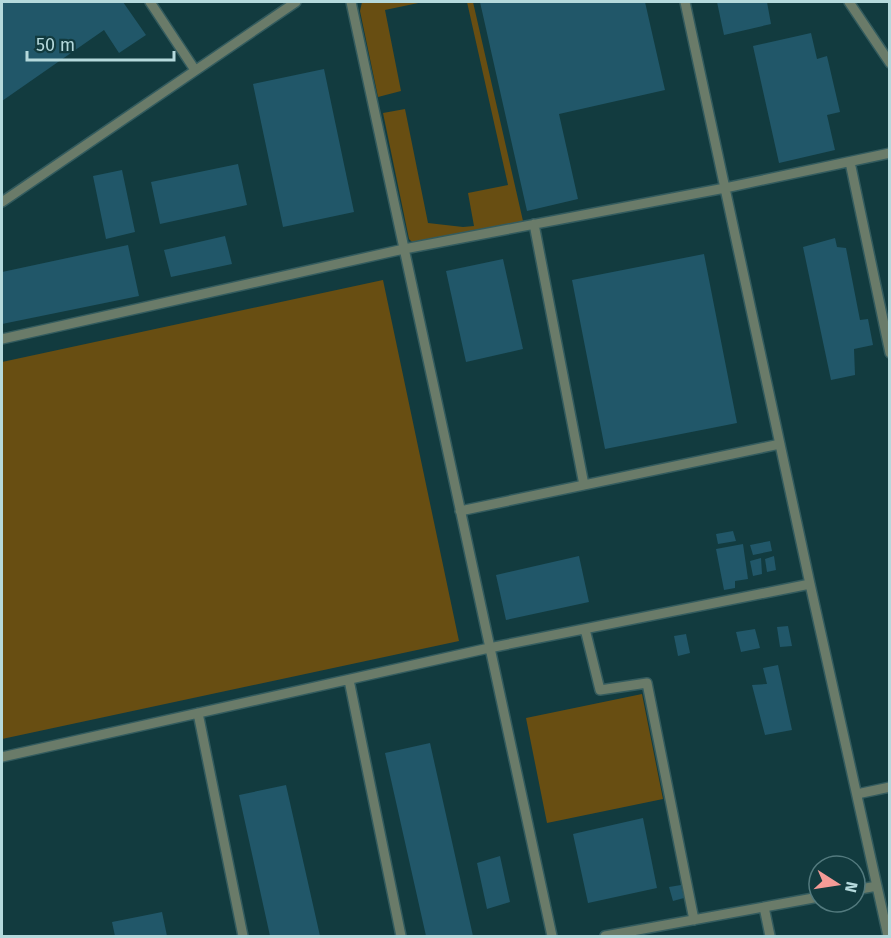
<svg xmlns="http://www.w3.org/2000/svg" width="891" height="938" font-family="'Fira Sans',sans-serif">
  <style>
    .green { fill: #684e12 }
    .building { fill: #215769 }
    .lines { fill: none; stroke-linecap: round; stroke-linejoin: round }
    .lane-casing { stroke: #335b5e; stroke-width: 12 }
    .lane { stroke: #6a7b69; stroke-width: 9 }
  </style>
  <rect width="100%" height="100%" fill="#123b3f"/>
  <path class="green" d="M362 2H423L385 10 401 91 378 97 360 11Z
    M467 2H473L523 221 413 243 409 239 383 113 405 109 428 223 463 227 474 226 468 193 508 185Z
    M383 280 459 641 2 739V362Z
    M642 694 663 799 547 823 526 718Z"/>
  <path class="building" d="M2 2H123L146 35 119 53 104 30 2 101Z
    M480 2H645L665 90 559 114 578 199 527 211Z
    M717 2H767L771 24 724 35Z
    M811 33 817 59 827 56 840 112 827 115 835 150 779 163 753 46Z
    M324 69 354 212 283 227 253 84Z
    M238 164 247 205 160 224 151 182Z
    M122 170 135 232 106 239 93 176Z
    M225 236 232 264 171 277 164 250Z
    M835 238 837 247 846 248 860 320 868 319 873 345 854 349 855 375 831 380 803 247Z
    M128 245 139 296 2 324V272Z
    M704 254 737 423 605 449 572 280Z
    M503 259 523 349 466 362 446 271Z
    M733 531 736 541 718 544 716 534Z
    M770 541 772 551 753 555 750 545Z
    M743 544 748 579 735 581V588L724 590 716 549Z
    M579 556 589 602 506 620 496 575Z
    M774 556 776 570 767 572 765 559Z
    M761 558 762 574 753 576 750 561Z
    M788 626 792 646 780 647 777 627Z
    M755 629 760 648 741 652 736 632Z
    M686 634 690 653 678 656 674 636Z
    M778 665 792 730 765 735 752 685 767 684 763 668Z
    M430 743 473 936H426L385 753Z
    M286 785 320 936H270L239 795Z
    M643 818 657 888 588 903 573 834Z
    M500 856 510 902 487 909 477 863Z
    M681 885 684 898 673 901 669 887Z
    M162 912 167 936H115L112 922Z"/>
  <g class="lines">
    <g class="lane-casing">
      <path id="lane" d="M150 2 195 70
        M351 2 552 936
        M685 2 810 584 888 936
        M849 2 890 63
        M850 162 890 353
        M2 202 296 2
        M534 224 584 485
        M2 339 404 249 725 188 890 153
        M460 511 780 444
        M585 629 600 690 647 683 694 920
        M349 680 401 936
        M198 713 243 936
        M2 757 489 648 810 584
        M857 794 890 787
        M855 890 877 886
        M764 907 770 936
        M605 936 819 897"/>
    </g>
    <use href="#lane" class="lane"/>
  </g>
  <rect width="891" height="938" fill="none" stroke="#b5d9dc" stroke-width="6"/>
  <g transform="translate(837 884) rotate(102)"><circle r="28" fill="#123b3f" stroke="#537a7e" stroke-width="1.5"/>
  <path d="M0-4.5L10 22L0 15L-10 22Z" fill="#f59b97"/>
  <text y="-9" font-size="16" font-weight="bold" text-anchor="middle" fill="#b5d9dc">N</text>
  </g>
  <path d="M27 51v9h147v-9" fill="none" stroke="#b5d9dc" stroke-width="3"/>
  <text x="36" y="51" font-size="18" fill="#b5d9dc" stroke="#123b3f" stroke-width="4.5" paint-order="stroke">50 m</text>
</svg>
